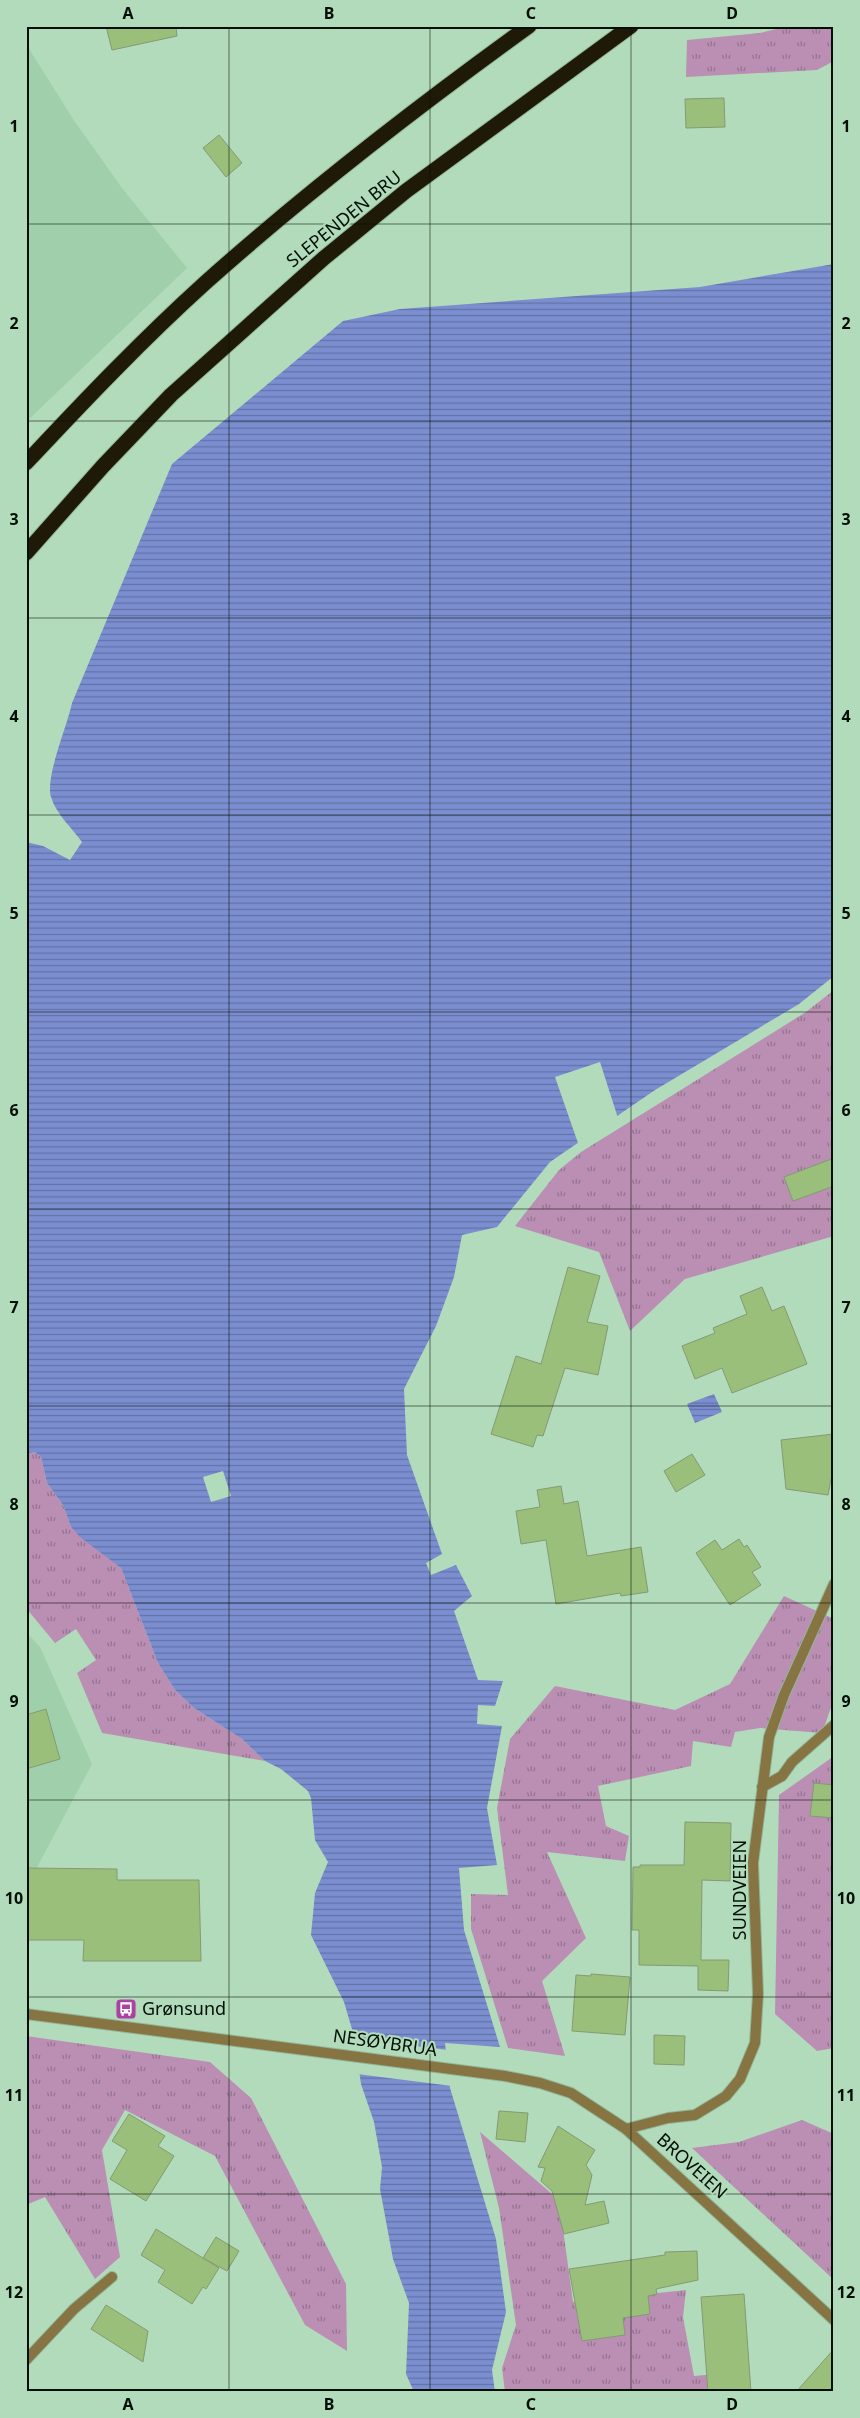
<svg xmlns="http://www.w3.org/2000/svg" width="860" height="2418" font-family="'Noto Sans',sans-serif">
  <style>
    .built { fill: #a0d0ab }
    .grass { fill: url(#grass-tufts) }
    .water { fill: url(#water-rules) }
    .pier { fill: #b2dbbb }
    .building { fill: #9abf7a; stroke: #849a73 }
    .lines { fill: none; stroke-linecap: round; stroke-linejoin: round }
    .minor-casing { stroke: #92b69a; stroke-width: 12 }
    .tertiary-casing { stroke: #92b69a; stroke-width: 12 }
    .motorway-casing { stroke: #92b69a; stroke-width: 17 }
    .minor { stroke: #867542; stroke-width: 10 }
    .tertiary { stroke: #867542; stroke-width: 10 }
    .motorway { stroke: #1f1907; stroke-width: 15 }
    .grid { fill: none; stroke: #030f06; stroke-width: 1; stroke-opacity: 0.55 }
    .labels { text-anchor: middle; stroke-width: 4; stroke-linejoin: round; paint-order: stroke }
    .street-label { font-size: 18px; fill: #030f06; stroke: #b2dbbb }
    .poi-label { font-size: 18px; fill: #030f06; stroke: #b2dbbb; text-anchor: start }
    .neatline { fill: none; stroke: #030f06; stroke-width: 2 }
    .grid-label { font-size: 16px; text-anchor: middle; font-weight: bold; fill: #030f06 }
  </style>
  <defs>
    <pattern id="grass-tufts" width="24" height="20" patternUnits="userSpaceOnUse" patternTransform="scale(1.25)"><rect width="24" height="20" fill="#ba8fb3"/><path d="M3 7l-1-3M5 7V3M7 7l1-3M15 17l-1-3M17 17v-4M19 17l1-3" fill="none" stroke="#957390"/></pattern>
    <pattern id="water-rules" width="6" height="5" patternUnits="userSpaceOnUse" patternTransform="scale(1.25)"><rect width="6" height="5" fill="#7b8ed0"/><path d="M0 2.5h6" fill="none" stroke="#6372a7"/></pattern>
  </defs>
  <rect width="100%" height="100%" fill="#b2dbbb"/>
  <path class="built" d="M26 44 75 122 122 188 187 268 26 422Z
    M26 1632 40 1647 92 1764 26 1888Z"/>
  <path class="grass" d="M788 26H834V61L817 70 686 77 687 40 760 33Z
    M834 990V1236L685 1279 630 1331 599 1252 515 1226 559 1170 581 1152 806 1012Z
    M35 1452 41 1457 47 1483 63 1505 71 1527 121 1568 158 1663 175 1690 194 1708 242 1739 265 1761 102 1733 77 1673 96 1660 76 1629 55 1643 26 1608V1454Z
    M784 1596 834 1619V1699L822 1733 760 1728 735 1732 731 1747 693 1741 691 1766 598 1786 606 1826 629 1836 625 1861 547 1852 586 1938 542 1981 565 2056 508 2048 471 1929V1894L508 1895 497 1808 510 1739 555 1686 675 1710 730 1684Z
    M834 1756V2048L817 2051 775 2014 779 1795Z
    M26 2036 210 2062 251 2098 346 2284 347 2351 305 2325 215 2156 125 2110 102 2150 120 2257 95 2279 45 2197 26 2205Z
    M802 2120 834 2134V2280L692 2148 739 2142Z
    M480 2132 559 2200 573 2302 686 2290 683 2317 694 2376 739 2372 718 2392H505L502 2368 516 2325 499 2208Z"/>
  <path class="water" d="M834 264V976L799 1004 655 1090 550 1162 497 1227 462 1235 454 1277 436 1326 404 1389 407 1455 442 1554 426 1563 431 1575 456 1565 472 1596 454 1611 478 1680 503 1681 495 1706 478 1705 477 1724 502 1726 487 1808 497 1865 459 1868 464 1930 500 2047 445 2043 450 2088 496 2239 506 2312 492 2370 495 2392H414L406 2374 409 2303 393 2259 380 2189 382 2167 374 2122 361 2084 354 2036 344 2002 311 1935 315 1893 328 1862 315 1840 311 1798 308 1791 281 1769 265 1761 242 1739 194 1708 175 1690 158 1663 121 1568 80 1537 71 1527 63 1505 47 1483 41 1457 35 1452 26 1454V842L43 846 70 860 82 842C72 828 56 814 51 797 45 777 67 727 72 703L172 464 343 321 400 309 700 287Z
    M714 1394 722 1412 695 1423 687 1404Z"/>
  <path class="pier" d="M600 1062 618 1118 579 1146 555 1077Z
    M223 1471 231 1496 211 1502 203 1477Z
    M352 2038 448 2050 452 2086 357 2074Z"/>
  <path class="building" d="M106 26H176L177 36 112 50Z
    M724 98 725 127 686 128 685 99Z
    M219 135 242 163 226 177 203 148Z
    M834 1158V1186L793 1201 784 1177Z
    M568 1267 600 1276 587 1322 608 1326 598 1375 565 1368 543 1436 537 1435 533 1447 491 1434 516 1356 541 1364Z
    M762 1287 772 1311 784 1306 807 1364 732 1393 722 1368 695 1379 682 1346 715 1333 713 1328 747 1314 740 1296Z
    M834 1434V1464L828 1495 786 1489 781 1440Z
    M692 1454 705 1475 676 1492 664 1471Z
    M561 1486 564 1504 578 1501 587 1556 641 1547 648 1592 621 1596 620 1593 556 1604 546 1540 521 1544 516 1511 540 1507 537 1490Z
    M739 1539 744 1547 747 1545 761 1567 752 1572 761 1585 730 1605 696 1553 715 1540 722 1550Z
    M46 1709 60 1759 26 1769V1715Z
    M814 1783 834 1785V1818L810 1816Z
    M685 1822 731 1823 730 1881 702 1880 701 1960H729L728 1991 698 1990V1966L639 1965V1930H632L633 1867H640V1865H684Z
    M26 1868 117 1869V1880H199L201 1961H83L84 1940H26Z
    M591 1974 630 1977 625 2035 572 2031 576 1975 591 1976Z
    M654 2035 685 2036 684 2065 654 2064Z
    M499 2111 528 2113 525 2142 496 2139Z
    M129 2114 165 2136 158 2146 174 2156 146 2201 110 2179 127 2150 112 2141Z
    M558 2126 595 2150 586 2165 592 2175 585 2205 604 2201 609 2223 564 2234 552 2191 541 2181 545 2168 538 2167Z
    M156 2229 219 2268 206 2289 203 2287 192 2304 158 2282 165 2270 141 2255Z
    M216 2237 239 2251 227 2271 203 2258Z
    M697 2251 698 2280 656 2289 657 2294 648 2296 650 2314 623 2318 625 2335 582 2341 569 2269 665 2255V2252Z
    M744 2294 751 2392H708L701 2297Z
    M106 2305 148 2331 143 2362 91 2329Z
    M834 2349V2392H796Z"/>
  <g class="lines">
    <g class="minor-casing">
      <path id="minor" d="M762 1787 782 1776 792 1762 834 1725
        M626 2129 668 2118 695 2115 726 2096 740 2079 755 2043 758 1994 753 1863 769 1737 784 1695 834 1584
        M26 2360 74 2309 112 2277"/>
    </g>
    <g class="tertiary-casing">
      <path id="tertiary" d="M26 2014 505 2076 540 2083 571 2093 626 2129 834 2320"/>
    </g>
    <g class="motorway-casing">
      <path id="motorway" d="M26 463C84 401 142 340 205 283 308 191 417 107 529 26
        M26 553 103 466 171 395 324 258 406 191 631 26"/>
    </g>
    <use href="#minor" class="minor"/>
    <use href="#tertiary" class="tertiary"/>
    <use href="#motorway" class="motorway"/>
  </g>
  <path class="grid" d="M229 26V2392M430 26V2392M631 26V2392M26 224H834M26 421H834M26 618H834M26 815H834M26 1012H834M26 1209H834M26 1406H834M26 1603H834M26 1800H834M26 1997H834M26 2194H834"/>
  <defs>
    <g id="bus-square" transform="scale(1.125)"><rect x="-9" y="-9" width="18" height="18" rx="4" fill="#ab41a2" stroke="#b2dbbb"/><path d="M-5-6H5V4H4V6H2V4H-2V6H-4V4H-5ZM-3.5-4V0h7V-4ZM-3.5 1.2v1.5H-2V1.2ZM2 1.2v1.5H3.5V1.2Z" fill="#fff"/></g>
  </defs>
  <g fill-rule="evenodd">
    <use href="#bus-square" x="126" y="2009"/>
  </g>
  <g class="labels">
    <g class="street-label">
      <text transform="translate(344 219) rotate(-39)" y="6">SLEPENDEN BRU</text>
      <text transform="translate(740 1890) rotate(-90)" y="6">SUNDVEIEN</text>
      <text transform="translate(385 2043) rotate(8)" y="6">NESØYBRUA</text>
      <text transform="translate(692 2166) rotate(42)" y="6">BROVEIEN</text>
    </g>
    <g class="poi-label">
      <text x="142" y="2015">Grønsund</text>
    </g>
  </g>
  <rect width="860" height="2418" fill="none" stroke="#b2dbbb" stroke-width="55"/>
  <rect x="28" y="28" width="804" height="2362" class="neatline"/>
  <g class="grid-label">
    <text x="128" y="19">A</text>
    <text x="329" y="19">B</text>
    <text x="531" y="19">C</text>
    <text x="732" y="19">D</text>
    <text x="14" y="132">1</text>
    <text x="846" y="132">1</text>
    <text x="14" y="329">2</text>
    <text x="846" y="329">2</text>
    <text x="14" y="525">3</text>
    <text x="846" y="525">3</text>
    <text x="14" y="722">4</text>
    <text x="846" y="722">4</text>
    <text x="14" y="919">5</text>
    <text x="846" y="919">5</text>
    <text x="14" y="1116">6</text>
    <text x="846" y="1116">6</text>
    <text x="14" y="1313">7</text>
    <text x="846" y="1313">7</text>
    <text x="14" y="1510">8</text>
    <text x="846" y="1510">8</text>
    <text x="14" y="1707">9</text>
    <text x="846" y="1707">9</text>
    <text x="14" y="1904">10</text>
    <text x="846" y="1904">10</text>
    <text x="14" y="2101">11</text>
    <text x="846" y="2101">11</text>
    <text x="14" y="2298">12</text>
    <text x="846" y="2298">12</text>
    <text x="128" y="2410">A</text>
    <text x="329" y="2410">B</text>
    <text x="531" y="2410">C</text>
    <text x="732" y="2410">D</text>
  </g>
</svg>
